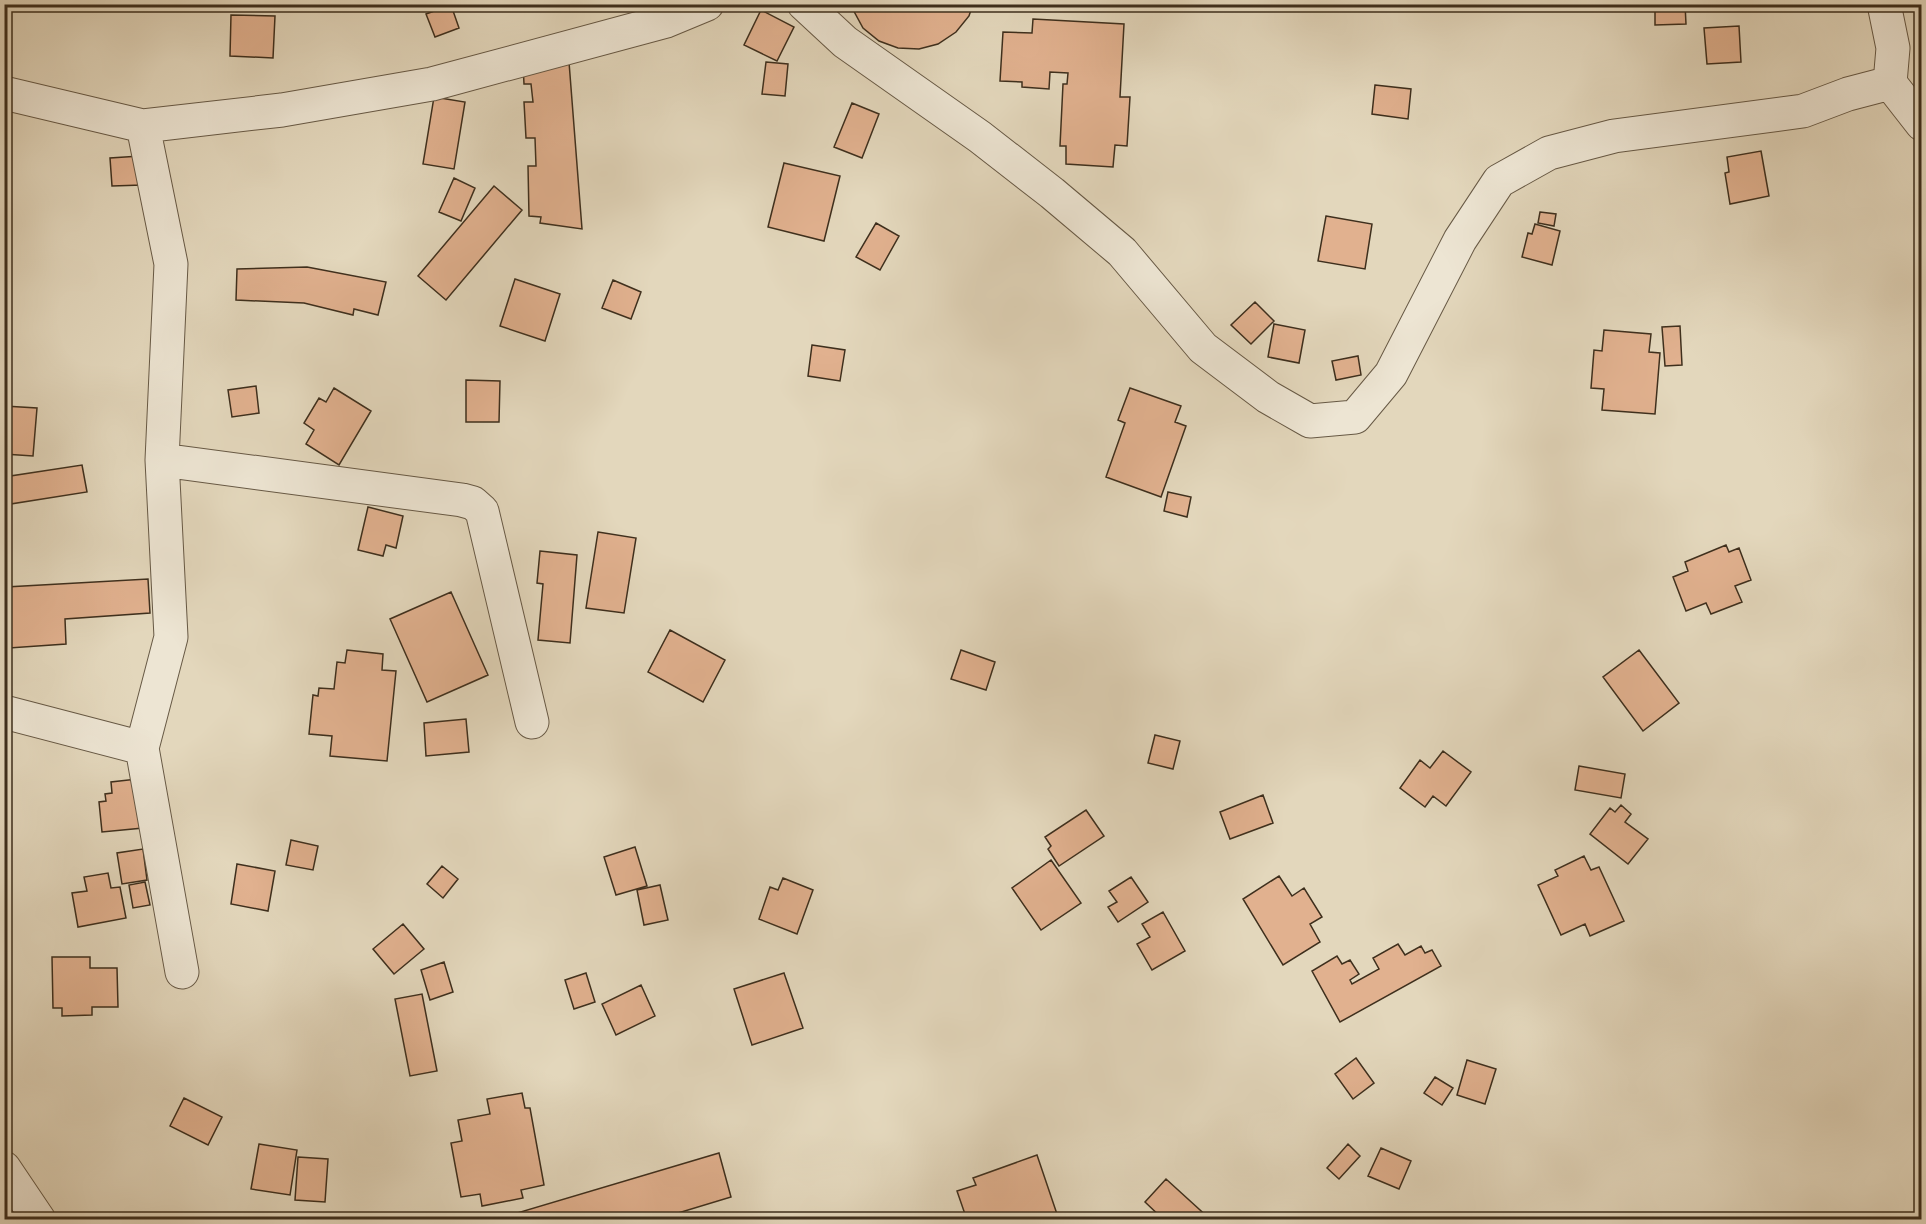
<svg xmlns="http://www.w3.org/2000/svg" width="1926" height="1224" font-family="'Libre Caslon Text',serif">
  <style>
    .building { fill: #e1b18f; stroke: #3e2f1d; stroke-width: 1.5 }
    .lines { fill: none; stroke-linecap: round; stroke-linejoin: round }
    .street-casing { stroke: #675945; stroke-width: 35 }
    .street { stroke: #ede5d3; stroke-width: 33 }
  </style>
  <rect width="100%" height="100%" fill="#e3d7bc"/>
  <filter id="stains"><feTurbulence type="fractalNoise" baseFrequency=".00333" numOctaves="4"/><feColorMatrix values="0 0 0 0 .2 0 0 0 0 .09 0 0 0 0 .02 0 0 0 .5 -.17"/></filter>
  <radialGradient id="worn" r=".72"><stop offset=".6" stop-color="#630" stop-opacity="0"/><stop offset="1" stop-color="#630" stop-opacity=".3"/></radialGradient>
  <path class="building" d="M850 4H973L969 16 956 32 938 44 919 49 898 48 879 41 863 28Z
    M1655 4H1685L1686 24 1655 25Z
    M451 5 459 28 435 37 426 14Z
    M761 10 794 27 777 61 744 45Z
    M231 15 275 16 273 58 230 56Z
    M1033 19 1124 24 1120 97H1130L1127 146 1115 145 1113 167 1066 164V146H1060L1063 84H1067L1068 73 1050 72 1049 89 1022 87V82L1000 81 1003 32 1032 33Z
    M1739 26 1741 62 1707 64 1704 28Z
    M569 62 582 229 540 223 541 217 529 216 528 166H536L535 138H526L524 102H533L531 84H524L523 64Z
    M766 62 788 64 785 96 762 94Z
    M1375 85 1411 89 1408 119 1372 114Z
    M434 97 465 102 454 169 423 164Z
    M852 103 879 114 862 158 834 147Z
    M1761 151 1769 196 1730 204 1725 173 1729 172 1727 157Z
    M140 156 142 185 112 186 110 158Z
    M784 163 840 176 824 241 768 227Z
    M454 178 475 188 461 221 439 212Z
    M494 186 522 210 446 300 418 276Z
    M1540 212 1556 214 1554 226 1538 223Z
    M1326 216 1372 224 1365 269 1318 261Z
    M876 223 899 236 880 270 856 257Z
    M1535 224 1560 231 1552 265 1522 257 1528 233 1532 234Z
    M307 267 386 282 378 315 354 309 353 315 304 303 236 300 237 269Z
    M515 279 560 294 545 341 500 326Z
    M613 280 641 292 631 319 602 308Z
    M1255 302 1274 321 1251 344 1231 325Z
    M1274 324 1305 330 1299 363 1268 357Z
    M1680 326 1682 365 1665 366 1662 327Z
    M1604 330 1651 334 1649 352 1660 353 1655 414 1602 410 1604 389 1591 388 1594 350 1602 351Z
    M812 345 845 350 840 381 808 376Z
    M1358 356 1361 375 1336 380 1332 361Z
    M466 380 500 381 499 422H466Z
    M256 386 259 413 232 417 228 390Z
    M334 388 371 411 339 465 306 444 314 430 304 423 319 398 326 402Z
    M1130 388 1181 406 1175 422 1186 426 1161 497 1106 477 1125 423 1118 420Z
    M4 406 37 408 33 456 4 454Z
    M82 465 87 492 4 505V477Z
    M1168 492 1191 497 1187 517 1164 511Z
    M368 507 403 516 396 548 386 545 383 556 358 550Z
    M598 532 636 538 624 613 586 608Z
    M1726 545 1729 552 1739 548 1751 580 1735 586 1742 602 1711 614 1706 603 1686 611 1673 577 1688 571 1685 562Z
    M540 551 577 555 570 643 538 640 543 584 537 583Z
    M148 579 150 613 65 619 66 644 9 648 6 587Z
    M451 592 488 675 427 702 390 619Z
    M670 630 725 660 703 702 648 672Z
    M347 650 383 654 382 670 396 671 387 761 330 756 332 736 309 734 313 695 318 696 319 688 334 689 337 662 345 663Z
    M961 650 995 662 986 690 951 679Z
    M1639 650 1679 703 1643 731 1603 677Z
    M466 719 469 752 426 756 424 723Z
    M1155 735 1180 741 1173 769 1148 763Z
    M1443 751 1471 772 1446 806 1433 796 1425 807 1400 788 1420 760 1430 768Z
    M1579 766 1625 774 1621 798 1575 790Z
    M137 779 143 828 102 832 99 802 106 801 105 794 112 793 111 782Z
    M1263 795 1273 823 1230 839 1220 812Z
    M1621 805 1631 814 1625 822 1648 839 1628 864 1590 834 1610 808 1615 812Z
    M1086 810 1104 836 1059 866 1048 849 1051 846 1045 837Z
    M291 840 318 846 313 870 286 865Z
    M635 847 647 886 616 895 604 857Z
    M143 849 147 880 122 884 117 853Z
    M1584 856 1591 870 1599 867 1624 921 1590 936 1585 924 1561 935 1538 885 1558 876 1555 870Z
    M1051 860 1081 903 1041 930 1012 888Z
    M237 864 275 871 268 911 231 904Z
    M442 866 458 879 443 898 427 884Z
    M108 873 111 888 120 887 126 918 78 927 72 893 87 891 84 877Z
    M1279 876 1292 896 1304 888 1322 917 1310 924 1320 942 1283 965 1243 899Z
    M1131 877 1148 902 1118 922 1108 907 1117 902 1109 891Z
    M783 878 813 890 797 934 759 919 770 887 778 890Z
    M145 882 150 905 133 908 129 885Z
    M660 885 668 920 644 925 637 890Z
    M1163 912 1185 951 1152 970 1137 944 1150 937 1142 924Z
    M403 924 424 949 394 974 373 949Z
    M1398 944 1405 955 1421 946 1425 953 1432 950 1441 966 1340 1022 1312 971 1337 956 1342 964 1350 960 1359 974 1350 980 1352 984 1379 969 1373 958Z
    M52 957H90V968H117L118 1007H92V1015L62 1016V1008H53Z
    M444 962 453 992 430 1000 421 970Z
    M586 973 595 1002 574 1009 565 980Z
    M784 973 803 1028 752 1045 734 989Z
    M641 985 655 1016 616 1035 602 1004Z
    M422 994 437 1071 410 1076 395 999Z
    M1356 1058 1374 1083 1353 1099 1335 1074Z
    M1467 1060 1496 1069 1485 1104 1457 1095Z
    M1435 1077 1453 1088 1442 1105 1424 1093Z
    M522 1093 525 1108H530L544 1185 521 1190 523 1198 482 1206 480 1194 461 1197 451 1143 462 1141 458 1120 490 1114 487 1099Z
    M184 1098 222 1117 208 1145 170 1126Z
    M259 1144 297 1150 290 1195 251 1189Z
    M1348 1144 1360 1156 1339 1179 1327 1168Z
    M1381 1148 1411 1161 1399 1189 1368 1176Z
    M719 1153 731 1197 655 1220H494Z
    M1037 1155 1059 1220H967L957 1191 976 1185 973 1178Z
    M298 1157 328 1159 325 1202 295 1200Z
    M1166 1179 1211 1220H1164L1145 1202Z"/>
  <g class="lines">
    <g class="street-casing">
      <path id="street" d="M804 4 845 42 980 137 1052 193 1122 252 1203 348 1268 397 1310 421 1355 417 1391 374 1460 240 1499 181 1549 153 1614 136 1803 111 1848 94 1890 83 1922 124
        M1884 4 1893 48 1890 83
        M4 93 143 126 282 110 432 84 666 21 707 4
        M143 126 171 264 162 460 171 637 142 748 182 972
        M162 460 462 500 473 503 482 511 532 722
        M4 712 142 748
        M4 1168 39 1220"/>
    </g>
    <use href="#street" class="street"/>
  </g>
  <rect width="1926" height="1224" fill="none" stroke="#e3d7bc" stroke-width="24"/>
  <rect x="6" y="6" width="1914" height="1212" fill="none" stroke="#3e2f1d" stroke-width="3"/>
  <rect x="12" y="12" width="1902" height="1200" fill="none" stroke="#3e2f1d" stroke-width="1.5"/>
  <rect width="100%" height="100%" filter="url(#stains)"/>
  <rect width="100%" height="100%" fill="url(#worn)"/>
</svg>
